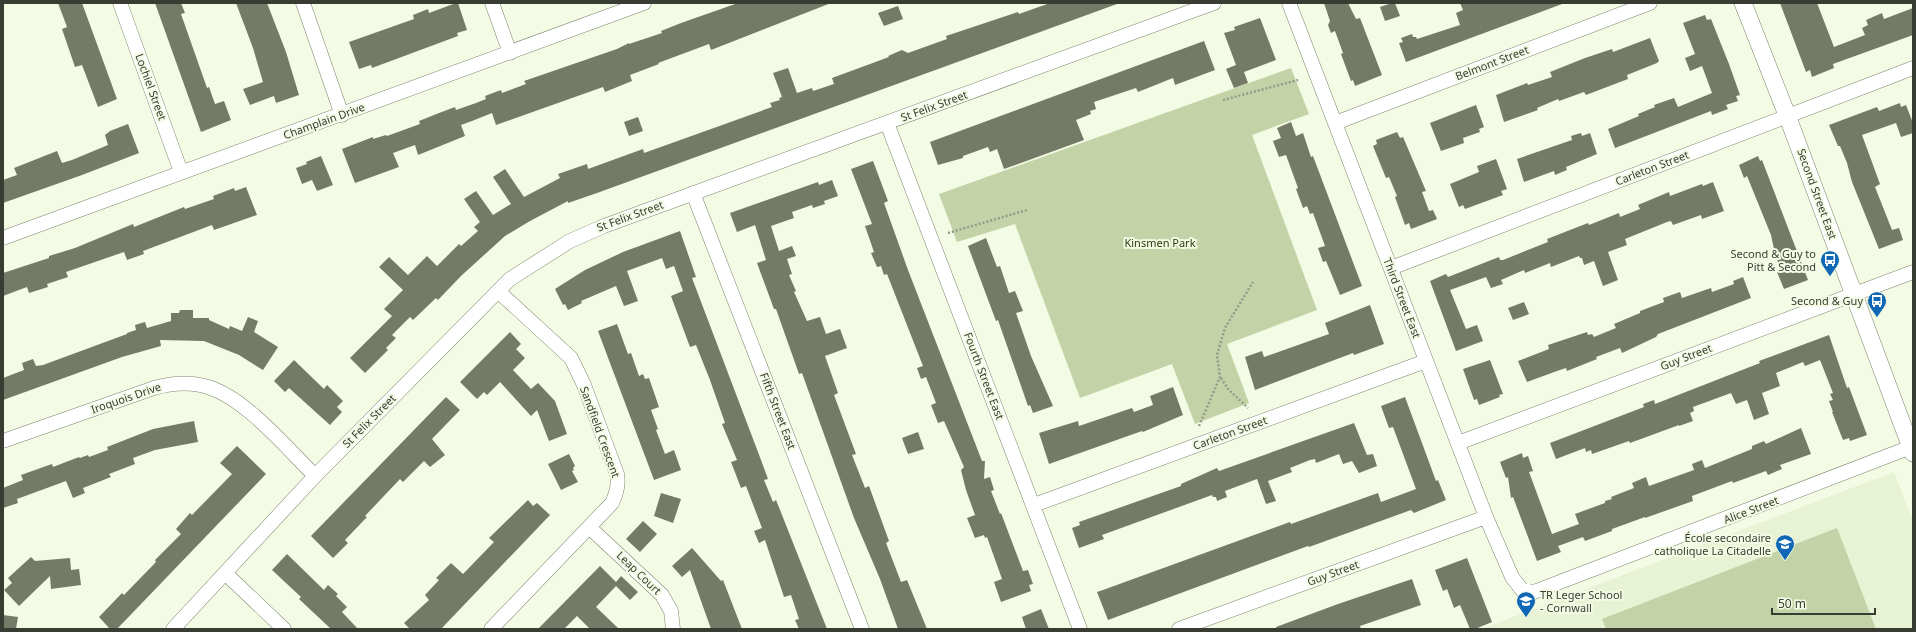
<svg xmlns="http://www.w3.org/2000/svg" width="1916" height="632" font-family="'Noto Sans',sans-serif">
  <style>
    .built { fill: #e8f2d4 }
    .green { fill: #c4d2a7 }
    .building { fill: #747a66 }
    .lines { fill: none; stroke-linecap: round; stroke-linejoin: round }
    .minor-casing { stroke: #7c836e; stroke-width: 15 }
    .major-casing { stroke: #7c836e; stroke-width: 18 }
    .path { stroke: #959a8a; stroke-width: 2.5; stroke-dasharray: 2 2; stroke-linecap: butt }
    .minor { stroke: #fff; stroke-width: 14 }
    .major { stroke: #fff; stroke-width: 17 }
    .labels { text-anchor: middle; stroke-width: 4; stroke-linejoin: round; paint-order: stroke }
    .street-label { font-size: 11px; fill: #393c33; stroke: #f3fbe4 }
    .park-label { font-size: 11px; fill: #2f3b09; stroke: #f3fbe4 }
    .poi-label { font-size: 11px; fill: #393c33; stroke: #f3fbe4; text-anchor: end }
  </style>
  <rect width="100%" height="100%" fill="#f3fbe4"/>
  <path class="built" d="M1894 472 1913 521V629H1481Z"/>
  <path class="green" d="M1291 68 1309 114 1252 135 1317 310 1227 344 1249 403 1195 424 1172 364 1080 398 1015 224 957 242 939 194Z
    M1837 528 1876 629H1606L1602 619Z"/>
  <path class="building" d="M58 3H82L117 99 98 107 82 65 75 67 62 29 67 27Z
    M155 3H181L185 13 181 14 207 88 209 87 215 104 224 101 231 120 201 132Z
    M236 3H267L286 52 299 95 276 103 274 96 250 105 243 89 263 82 253 48Z
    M456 3H458L467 30 457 33 458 36 372 68 371 65 359 69 349 42 414 19 413 15 428 9 429 13Z
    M738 3H831L711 50 709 44 658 63 659 64 630 75 632 81 605 92 603 87 496 125 492 113 472 121 461 125 465 136 418 155 415 145 393 153 399 167 355 183 342 149 373 137V139L386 135 387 136 420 124 419 121 439 113 455 107 456 110 476 103 486 99 485 96 501 90 502 93 526 84 524 81 617 49 629 43V44L662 33 661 31 681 23Z
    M1050 3H1117V4L597 193 568 203V201L530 221 505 236 461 276 438 300 436 298 413 320 410 317 392 335 396 338 386 348 388 350 365 373 350 358 392 316 384 309 403 290 379 267 389 257 408 275 427 256 437 266 459 244 461 246 478 231 474 227 480 222 464 199 476 191 493 215 511 204 493 177 505 169 524 197 560 178 558 174 587 164 588 169 643 149 644 153 772 107 770 103 780 100 779 98 782 97 773 73 788 68 797 93 812 88 813 91 834 84 832 78 889 57 888 56 902 50 908 53 947 39 946 36 1018 12 1019 14Z
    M1324 3H1348L1356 19 1360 18 1382 75 1355 86 1353 80 1351 81 1341 54 1343 53 1335 31 1331 33 1328 25 1330 21Z
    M1392 3H1395L1400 16 1385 21 1380 7Z
    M1460 3H1561L1562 4 1406 62 1399 43 1403 42 1401 38 1412 34 1413 37H1416L1417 39 1460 25 1456 13 1463 10Z
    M1780 3H1817L1834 47 1865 35 1862 28 1868 25 1866 20 1882 13 1884 19 1913 8V35L1833 64 1834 68 1812 77 1810 70 1806 72Z
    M898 6 903 19 884 26 878 13Z
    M1705 15 1707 20 1711 19 1729 64 1740 95 1736 96 1738 101 1726 105 1728 109 1712 115 1711 111 1615 148 1608 129 1639 116 1638 114 1655 107 1654 105 1674 98 1678 107 1712 93 1702 66 1690 71 1685 58 1695 54 1683 23Z
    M1260 18 1276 60 1244 72 1248 83 1234 88 1226 69 1236 65 1224 33 1235 30 1234 27Z
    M1650 38 1659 61 1657 63 1627 75 1628 79 1586 95 1584 92 1559 101 1558 99 1537 108 1538 110 1504 122 1496 95 1527 83 1528 85 1552 77 1550 72 1585 58 1612 49 1613 52Z
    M1204 41 1215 70 1175 85 1173 78 1138 92 1136 88 1094 102 1096 109 1090 111 1091 114 1076 120 1084 140 1004 169 997 149 990 152 988 147 963 156V158L938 165 930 142Z
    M1900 103 1901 107 1906 105 1913 123V133L1901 137 1896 123 1862 135 1880 184 1875 187 1892 230 1899 228 1903 240 1879 249 1852 182 1847 163 1840 146H1838L1829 125 1877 107 1879 111Z
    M1476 105 1484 127 1479 129 1480 132 1463 138 1464 143 1441 151 1430 123Z
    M638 117 643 131 629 136 624 122Z
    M1291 122 1296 136 1303 133 1311 157 1313 156 1362 286 1340 295 1326 261 1323 262 1318 248 1325 246 1313 213 1310 214 1307 206 1303 208 1296 189 1298 188 1286 155 1279 157 1273 141 1281 138 1277 128Z
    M128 124 139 153 82 175 3 203V180L17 175 14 168 57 151 62 163 72 160 108 145 105 135 110 131Z
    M1397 132 1400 138 1403 137 1426 191 1422 192 1429 211 1433 210 1437 219 1411 229 1409 223 1405 225 1395 197 1397 196 1389 177 1386 178 1373 146 1377 144 1376 140Z
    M1581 133 1582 136 1590 133 1597 154 1566 167 1567 170 1555 175 1554 171 1524 182 1517 159 1572 140 1571 136Z
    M321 156 333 185 317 191 312 180 302 184 296 168 307 164 306 162Z
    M1758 156 1760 161 1762 160 1808 280 1784 289 1777 272 1781 270 1775 254 1771 235 1747 176 1744 178 1739 165Z
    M1496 159 1507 189 1501 191 1503 195 1465 209 1463 205 1459 207 1450 184 1479 172 1477 166Z
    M873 161 888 201 884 203 908 270 982 461H985L984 479 990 477 994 490 991 491 1000 514 1001 513 1023 571 1028 570 1033 584 1029 585 1031 591 1001 602 994 582 1002 579 987 537 985 538 984 535 975 538 967 518 975 515 966 490 961 470 964 467 944 421 938 423 931 405 936 403 926 377 921 379 917 368 923 366 887 274 884 275 881 266 877 267 871 253 874 252 865 226 872 224 851 169Z
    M832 180 838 196 824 201 825 204 813 208 812 205 792 212 794 218 771 226 779 251 792 246 796 256 787 259 792 274 789 275 796 291 794 292 807 321 820 317 826 334 840 329 847 348 825 356 838 393 834 395 856 454 852 455 865 488 869 486 889 541 886 543 901 582 907 580 927 629H898L880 579 854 518 802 373 799 374 776 309H774L757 263 766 260 755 225 737 232 730 213 818 182 819 185Z
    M1713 182 1724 211 1702 219 1701 215 1673 225 1671 221 1667 222 1625 239 1627 245 1608 252 1618 280 1603 286 1594 261 1584 265 1582 258H1580L1579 256 1551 267 1550 263 1525 273 1524 270 1501 280 1503 284 1491 288 1486 277 1450 290 1466 329 1477 325 1483 341 1456 351 1430 281 1446 274 1448 277 1499 257 1500 260H1503L1548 242 1547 239 1588 223 1589 225 1619 213 1620 217 1640 209 1638 205 1669 192 1670 196 1702 184 1703 186Z
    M246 187 257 215 214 230 212 225 143 251 144 254 127 260 124 252 66 272 68 277 47 284 48 287 29 293 27 287 3 296V273L49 258V256L75 248 133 224 134 227 184 207 185 209 214 199 213 196 234 188 235 191Z
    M680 231 696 277 692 278 761 460 768 479 764 480 773 502 776 500 782 515 827 629H799L795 620 799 619 791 595 784 597 765 540 759 543 754 531 762 528 746 486 741 488 731 462 737 460 722 424 725 423 710 380 696 345 690 347 671 296 683 291 674 266 666 269 662 258 627 271 638 301 624 306 616 286 581 301 582 303 568 310 565 304 563 305 555 289 585 270 623 252Z
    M986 238 997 267 1000 266 1009 293 1015 291 1023 311 1016 313 1031 356 1053 406 1033 413 1030 405 1028 406 998 320 996 321 968 246Z
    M1743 277 1751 298 1658 334 1656 337 1622 353 1620 348 1596 357 1597 359 1567 371 1566 368 1557 371 1527 382 1518 361 1549 349 1548 345 1587 332 1588 335 1592 334 1594 337 1616 328 1614 324 1640 313V311L1664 302 1663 298 1680 292 1682 298 1711 288 1712 292 1734 284 1733 281Z
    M1524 302 1529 314 1513 320 1508 308Z
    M1370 305 1384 344 1354 355 1353 353 1255 390 1245 357 1262 351 1264 357 1329 334 1325 323Z
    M180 310H193V318H209V320L229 329 230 326 242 331 248 317 258 321 254 332 278 347 263 370 239 355 204 341 160 340 161 346 122 357 3 400V378L24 370 22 363 33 359 36 366 43 365 127 334V333L136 330 135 325 145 322 147 328 171 321V313H179Z
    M617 324 628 354 631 353 639 376 643 374 645 379 649 378 659 407 651 410 658 429 656 430 665 454 674 450 681 470 654 480 598 331Z
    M510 332 521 344 516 349 525 358 513 370 531 389 538 383 555 401 567 434 549 441 537 410 531 416 500 382 487 395 484 392 477 399 460 382Z
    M1829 335 1847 388 1849 387 1867 435 1850 441 1849 438 1843 440 1832 412H1833L1829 401 1833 400 1830 394 1833 393 1820 360 1805 366 1803 362 1776 373 1780 386 1762 393 1769 414 1754 420 1747 400 1736 404 1731 393 1693 407 1694 411 1690 413 1693 421 1679 426V425L1630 443 1629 441 1592 454 1591 450 1586 452 1585 448 1556 459 1550 443 1644 407 1643 404 1654 400 1655 404 1760 363 1759 361Z
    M294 360 324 389 327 385 343 401 337 407 342 412 330 425 289 388 285 392 274 381Z
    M1490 360 1503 394 1499 395 1500 397 1479 405 1477 399 1474 400 1463 369Z
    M1173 387 1183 415 1143 432 1142 431 1049 464 1039 433 1078 421 1079 426 1132 408 1134 412 1153 405 1150 396Z
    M446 397 460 410 432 439 445 455 430 467 424 461 403 482 400 479 365 516 367 517 345 540 348 543 333 558 311 536Z
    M1405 397 1436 481 1438 480 1446 500 1414 513 1411 510 1309 547 1308 546 1108 620 1097 592 1103 590 1290 522 1291 524 1378 493 1381 502 1416 489 1393 427 1389 428 1381 406Z
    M194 421 198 442 155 450 133 458 135 464 109 474 111 477 83 488 85 493 73 498 66 481 17 499 18 503 3 508V488L23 480 21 475 52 464 53 467 79 457 80 458 88 455 89 457 108 450 107 447 153 429Z
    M1354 423 1367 455 1373 454 1377 466 1359 473 1352 461 1343 464 1339 454 1316 463 1315 459 1310 460 1290 468 1292 472 1268 481 1276 501 1266 504 1257 479 1225 491 1227 497 1217 501 1216 497H1213L1212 495 1102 535 1104 539 1079 548 1072 528 1080 525 1079 522 1181 486V484L1217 468 1219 471Z
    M1801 428 1811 454 1780 465 1782 469 1768 475 1766 471 1733 483 1732 481 1692 496 1693 501 1645 518V517L1612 529V531L1585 541 1583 537 1558 546 1561 552 1537 561 1513 497 1511 498 1508 477 1506 478 1500 462 1522 453 1523 458 1528 456 1533 471 1529 472 1552 534 1579 524 1575 514 1605 503V501L1612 499 1611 497 1634 488 1632 483 1646 477 1649 486 1694 470 1692 464 1702 460 1705 468 1752 449V446L1764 441 1766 444Z
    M918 432 924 449 908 454 902 438Z
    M237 446 266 474 117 629H110L99 617 122 593 124 595 156 562 155 560 181 534 176 529 190 513 192 515 232 474 220 463Z
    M569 454 575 466 573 468 574 470 572 471 578 482 561 490 548 464Z
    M661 493 681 499 673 523 654 516Z
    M528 500 533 506 537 503 550 515 441 629H410L404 623 429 600 425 595 439 580 436 578 451 563 463 574 494 542 489 538Z
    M643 521 657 534 640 552 626 539Z
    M692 548 721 581 723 580 742 629H711L690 570 682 577 672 566Z
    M287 554 324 590 328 585 338 594 336 596 347 607 342 612 358 629H331L299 599 301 597 272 570Z
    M31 557 35 561 70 558 71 570 79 569 81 585 51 589 50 576 19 606 4 590 12 583 8 578Z
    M1467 558 1492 622 1475 629H1470L1460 605 1454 608 1447 589 1443 591 1435 570Z
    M600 566 616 582 621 576 638 592 630 600 616 586 596 607 619 629H590L577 616 564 629H538Z
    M1412 579 1421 605 1360 626 1361 629H1276V627L1338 604Z
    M1041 609 1049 629H1026L1022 617Z
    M3 615 18 617 16 629H3Z"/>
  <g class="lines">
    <g class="minor-casing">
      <path id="minor" d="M120 3 181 172
        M303 3 342 115
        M492 3 510 53
        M1289 3 1486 517 1512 577 1522 590 1534 592 1911 447
        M887 123 1080 629
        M1335 123 1650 3
        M693 193 862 629
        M3 238 644 3
        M1391 268 1913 68
        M3 441 154 388C172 383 189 381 208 387 245 398 288 449 315 476
        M1458 443 1913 272
        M1034 505 1426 361
        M589 527 662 595 671 611 673 629
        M225 573 284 629
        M173 629 315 476 510 279 570 241 604 226 1214 3
        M491 629 612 503C617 493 619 485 617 474L584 385 571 358 498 291
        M1179 629 1486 517"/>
    </g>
    <g class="major-casing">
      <path id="major" d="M1743 3 1787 115 1913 453"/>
    </g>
    <path class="path" d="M1223 100 1298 80
      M948 233 1027 210
      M1221 378 1228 389 1248 408
      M1199 426 1220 377 1217 355 1225 328 1253 282"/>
    <use href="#minor" class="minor"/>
    <use href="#major" class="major"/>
  </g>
  <defs>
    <g id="bus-pin" transform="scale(1)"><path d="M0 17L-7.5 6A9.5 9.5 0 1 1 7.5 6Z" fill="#1067b5" stroke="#f3fbe4"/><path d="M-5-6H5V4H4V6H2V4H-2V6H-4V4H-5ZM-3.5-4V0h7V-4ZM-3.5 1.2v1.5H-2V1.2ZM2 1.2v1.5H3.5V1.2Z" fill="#fff"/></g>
    <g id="school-pin" transform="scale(1)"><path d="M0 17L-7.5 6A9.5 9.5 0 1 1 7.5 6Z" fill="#1067b5" stroke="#f3fbe4"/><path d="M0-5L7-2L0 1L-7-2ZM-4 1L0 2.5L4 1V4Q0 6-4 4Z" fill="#fff"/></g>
  </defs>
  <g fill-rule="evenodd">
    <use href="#bus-pin" x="1830" y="260"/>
    <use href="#bus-pin" x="1877" y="301"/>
    <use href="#school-pin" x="1785" y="544"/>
    <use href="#school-pin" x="1526" y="601"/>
  </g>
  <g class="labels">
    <g class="street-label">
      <text transform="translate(1492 63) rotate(-21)" y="4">Belmont Street</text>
      <text transform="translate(151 87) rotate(70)" y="4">Lochiel Street</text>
      <text transform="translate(934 106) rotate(-20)" y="4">St Felix Street</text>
      <text transform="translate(324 121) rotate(-20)" y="4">Champlain Drive</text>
      <text transform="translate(1652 168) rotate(-21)" y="4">Carleton Street</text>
      <text transform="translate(1817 194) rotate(70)" y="4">Second Street East</text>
      <text transform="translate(630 216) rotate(-20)" y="4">St Felix Street</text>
      <text transform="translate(1402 298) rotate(69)" y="4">Third Street East</text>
      <text transform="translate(1686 357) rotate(-21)" y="4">Guy Street</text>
      <text transform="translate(984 376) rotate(69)" y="4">Fourth Street East</text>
      <text transform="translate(126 398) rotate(-19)" y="4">Iroquois Drive</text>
      <text transform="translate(778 411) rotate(69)" y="4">Fifth Street East</text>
      <text transform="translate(369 421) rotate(-45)" y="4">St Felix Street</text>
      <text transform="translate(600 432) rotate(70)" y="4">Sandfield Crescent</text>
      <text transform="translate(1230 433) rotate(-20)" y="4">Carleton Street</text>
      <text transform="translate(1751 510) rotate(-21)" y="4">Alice Street</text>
      <text transform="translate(639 573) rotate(44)" y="4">Leap Court</text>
      <text transform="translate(1333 573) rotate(-20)" y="4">Guy Street</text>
    </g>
    <g class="park-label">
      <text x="1160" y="247">Kinsmen Park</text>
    </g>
    <g class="poi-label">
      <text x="1816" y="258">Second &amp; Guy to<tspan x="1816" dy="13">Pitt &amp; Second</tspan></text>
      <text x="1863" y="305">Second &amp; Guy</text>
      <text x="1771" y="542">École secondaire<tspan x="1771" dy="13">catholique La Citadelle</tspan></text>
      <text x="1540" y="599" text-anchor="start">TR Leger School<tspan x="1540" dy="13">- Cornwall</tspan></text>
    </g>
  </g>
  <rect width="1916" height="632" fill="none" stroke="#393c33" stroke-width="8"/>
  <path d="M1772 608v6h103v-6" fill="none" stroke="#393c33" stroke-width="2"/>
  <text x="1778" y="608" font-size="12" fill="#393c33" stroke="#f3fbe4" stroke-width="3" paint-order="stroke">50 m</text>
</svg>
